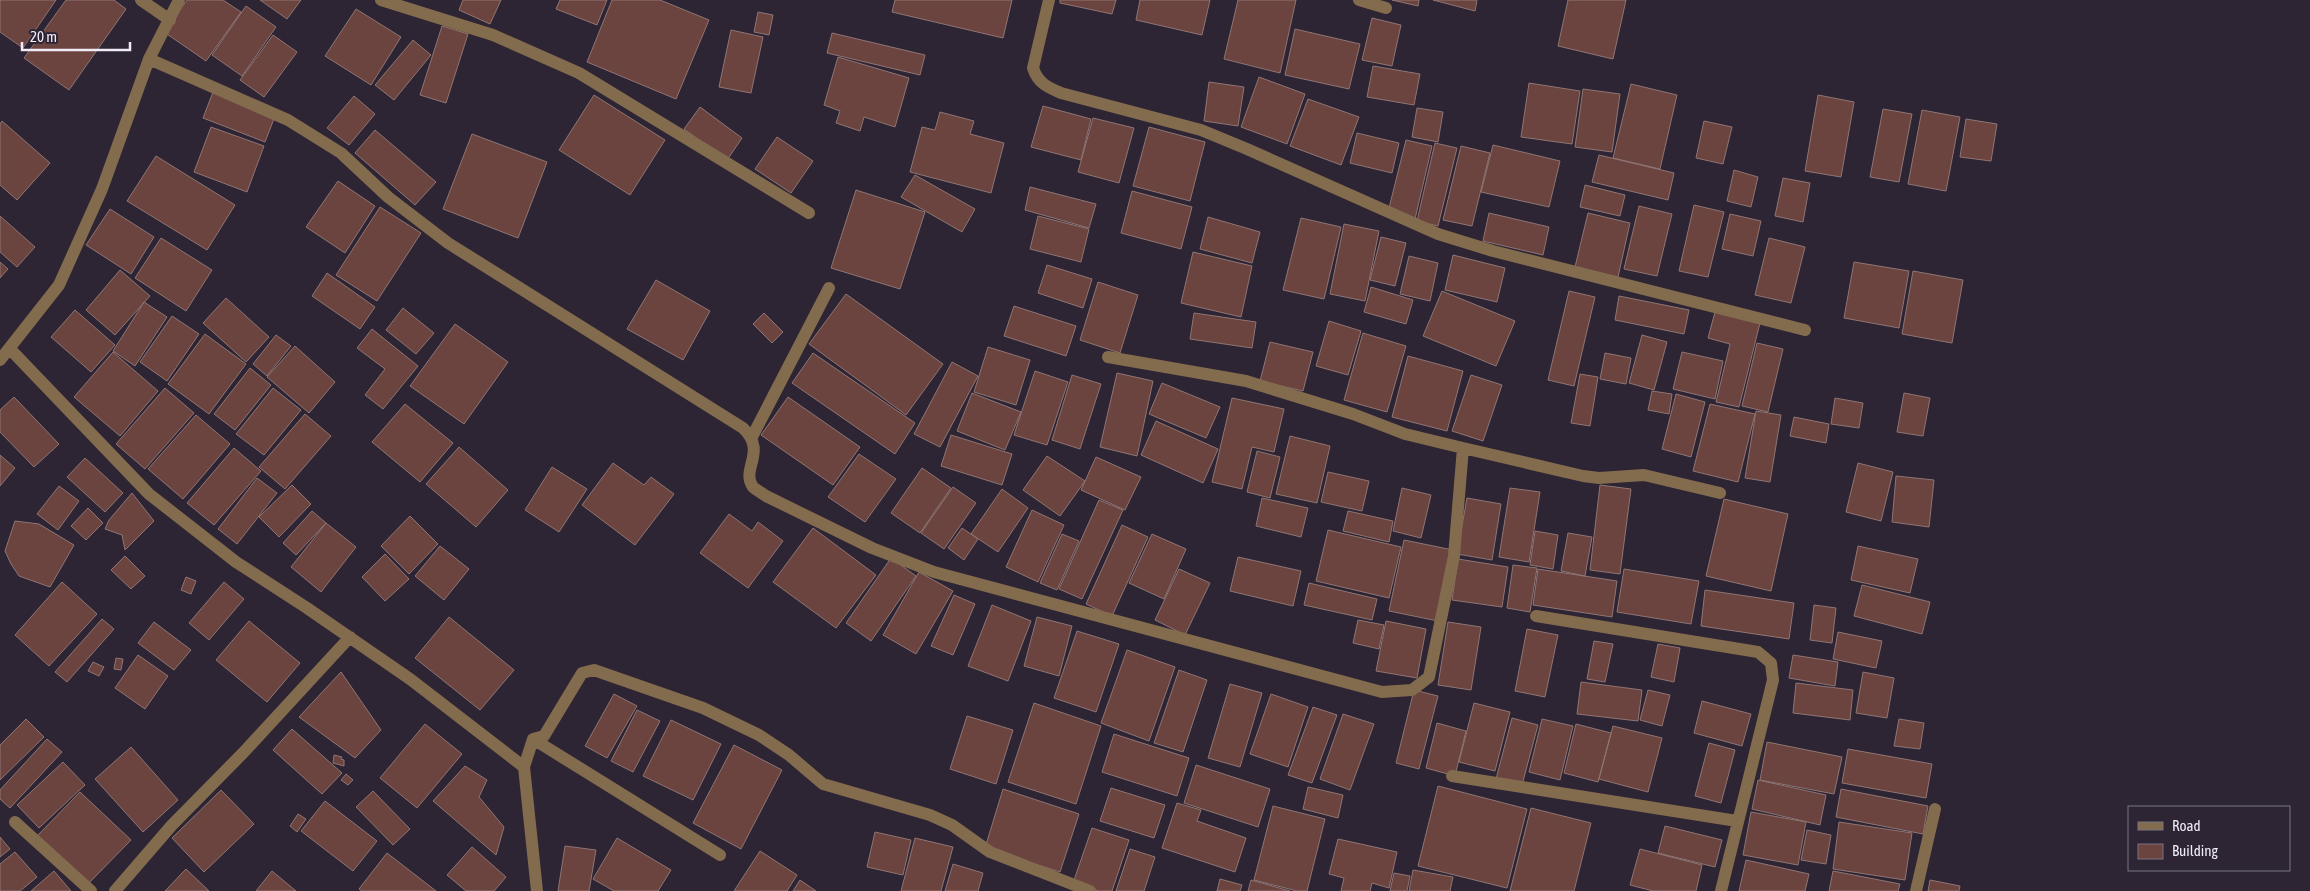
<svg xmlns="http://www.w3.org/2000/svg" width="2310" height="891" font-family="'Asap Condensed',sans-serif">
  <style>
    .building { fill: #6b433f; stroke: #8f7674 }
    .lines { fill: none; stroke-linecap: round; stroke-linejoin: round }
    .minor { stroke: #836b4e; stroke-width: 12 }
  </style>
  <rect width="100%" height="100%" fill="#2d2434"/>
  <path class="building" d="M0 0H56L23 48 0 32Z
    M66 0H114L126 9 69 90 24 58Z
    M187 0H223L241 12 206 61 164 32Z
    M260 0H301L287 19Z
    M463 0H501L490 24 459 10Z
    M560 0H607L597 25 556 9Z
    M612 0H660L709 20 676 99 587 62Z
    M895 0H1012L1003 38 892 12Z
    M1060 0H1116L1112 14 1060 3Z
    M1140 0H1210L1202 35 1136 20Z
    M1238 0H1296L1280 73 1224 59Z
    M1392 0H1419L1418 6Z
    M1433 0H1477L1475 11Z
    M1568 0H1626L1613 59 1558 46Z
    M246 6 276 27 242 76 212 55Z
    M356 9 401 37 371 85 325 56Z
    M758 12 773 15 769 35 754 32Z
    M1372 18 1401 25 1392 66 1362 60Z
    M442 26 468 34 446 103 420 95Z
    M1295 29 1360 44 1349 89 1285 75Z
    M731 30 763 37 751 93 719 87Z
    M832 33 925 55 920 75 827 53Z
    M273 35 297 52 264 97 240 80Z
    M413 40 431 55 394 100 375 85Z
    M838 57 909 78 895 127 864 117 860 131 836 123 840 111 824 105Z
    M1373 66 1420 74 1414 105 1367 97Z
    M1259 77 1305 94 1287 144 1241 127Z
    M1209 82 1244 87 1238 126 1204 121Z
    M1529 83 1580 91 1572 144 1521 137Z
    M1631 84 1677 95 1660 169 1613 158Z
    M1583 89 1620 94 1612 152 1575 147Z
    M213 92 275 116 265 142 203 118Z
    M594 95 665 140 630 195 559 150Z
    M1818 95 1854 102 1841 177 1805 171Z
    M354 96 375 114 349 145 327 128Z
    M1308 99 1359 117 1341 165 1290 146Z
    M1043 106 1091 119 1081 160 1031 147Z
    M700 107 742 138 727 160 684 129Z
    M1417 108 1443 112 1438 142 1412 137Z
    M1883 109 1912 114 1899 182 1870 177Z
    M1922 110 1960 117 1946 191 1908 184Z
    M940 112 974 121 970 134 1004 143 991 193 910 172 922 127 935 130Z
    M1093 118 1134 128 1119 183 1078 172Z
    M1966 119 1997 124 1991 161 1960 157Z
    M2 121 50 163 17 200 0 185V124Z
    M1704 121 1732 127 1723 164 1696 158Z
    M211 127 264 146 247 192 194 172Z
    M1149 127 1205 142 1190 201 1133 186Z
    M375 130 436 182 415 205 355 153Z
    M1357 133 1399 143 1392 173 1350 163Z
    M472 134 547 162 518 238 443 209Z
    M777 137 813 161 791 193 755 169Z
    M1406 140 1432 146 1415 219 1388 212Z
    M1435 143 1457 148 1438 226 1417 221Z
    M1493 145 1560 161 1549 207 1481 192Z
    M1461 146 1490 153 1472 226 1443 220Z
    M1599 155 1674 173 1668 200 1592 182Z
    M156 156 235 205 207 250 127 201Z
    M1734 170 1758 177 1751 207 1727 201Z
    M915 175 975 209 962 232 901 197Z
    M1783 178 1810 183 1803 222 1775 216Z
    M338 181 375 206 345 253 306 227Z
    M1585 185 1625 195 1620 216 1580 207Z
    M1030 187 1096 204 1089 228 1025 210Z
    M856 190 925 212 900 289 831 268Z
    M1132 191 1192 207 1181 249 1121 233Z
    M1694 205 1724 212 1708 277 1679 271Z
    M1639 206 1672 214 1657 276 1624 269Z
    M380 207 421 233 377 301 336 275Z
    M110 209 154 237 131 274 86 245Z
    M1489 213 1549 227 1543 255 1483 241Z
    M1588 213 1630 223 1618 277 1575 267Z
    M1730 214 1761 221 1753 256 1722 249Z
    M0 216 35 247 17 267 0 252Z
    M1038 216 1089 229 1081 262 1030 249Z
    M1208 217 1260 232 1252 263 1200 249Z
    M1301 218 1341 227 1324 299 1283 290Z
    M1344 224 1379 231 1365 301 1330 294Z
    M1381 237 1406 243 1395 286 1370 280Z
    M161 238 212 270 186 311 135 278Z
    M1769 238 1805 247 1791 303 1755 295Z
    M1193 252 1252 266 1241 317 1181 303Z
    M1453 255 1505 268 1497 302 1445 290Z
    M1409 256 1438 263 1430 301 1400 294Z
    M0 262 8 269 0 278Z
    M1854 262 1909 271 1899 328 1844 318Z
    M1047 265 1092 279 1083 308 1038 293Z
    M120 270 150 296 115 335 86 310Z
    M1913 271 1963 280 1952 343 1902 334Z
    M327 273 375 307 360 329 312 296Z
    M656 280 710 311 683 360 627 329Z
    M1098 282 1138 295 1120 353 1080 340Z
    M1371 287 1413 300 1406 324 1364 312Z
    M1442 291 1515 321 1496 366 1423 336Z
    M1569 291 1595 297 1574 386 1548 380Z
    M846 294 943 364 906 415 809 344Z
    M1619 296 1689 310 1684 334 1615 320Z
    M226 298 269 337 246 362 203 323Z
    M144 302 167 317 135 366 113 351Z
    M1014 306 1076 326 1066 356 1004 336Z
    M403 308 434 333 416 354 386 330Z
    M75 310 115 345 91 372 51 337Z
    M1715 312 1760 323 1739 407 1716 402 1730 344 1708 338Z
    M764 313 783 332 772 343 753 324Z
    M1194 313 1256 322 1252 348 1190 339Z
    M172 316 199 334 167 381 140 362Z
    M1329 321 1361 331 1348 375 1316 366Z
    M455 324 508 362 464 424 410 386Z
    M372 329 418 366 383 409 365 395 385 369 357 348Z
    M1363 333 1406 346 1387 412 1344 400Z
    M205 334 246 364 209 414 168 384Z
    M276 335 291 346 267 376 253 364Z
    M1642 335 1667 342 1654 390 1629 383Z
    M1270 342 1313 352 1303 391 1260 381Z
    M1757 343 1783 349 1768 412 1742 406Z
    M295 346 335 382 309 413 267 377Z
    M988 347 1030 360 1016 405 974 392Z
    M113 352 158 391 120 436 74 397Z
    M1682 352 1723 361 1715 399 1673 389Z
    M813 353 915 423 895 454 792 383Z
    M1605 353 1631 358 1626 384 1600 379Z
    M1408 356 1463 371 1447 431 1392 417Z
    M952 362 978 376 940 447 914 434Z
    M250 368 271 385 235 430 214 414Z
    M1035 371 1068 382 1047 445 1014 435Z
    M1117 373 1153 381 1137 456 1100 447Z
    M1580 374 1598 377 1590 426 1571 423Z
    M1072 375 1101 384 1080 449 1052 440Z
    M1471 375 1502 385 1483 441 1452 431Z
    M1162 383 1220 407 1206 438 1149 414Z
    M165 388 194 413 145 469 116 444Z
    M273 388 301 410 264 455 236 434Z
    M1652 391 1672 394 1669 414 1648 410Z
    M972 393 1021 412 1005 450 957 431Z
    M1904 393 1930 398 1923 436 1897 432Z
    M1676 394 1705 402 1691 457 1662 449Z
    M14 397 59 444 34 467 0 432V410Z
    M788 397 860 447 833 485 761 435Z
    M1232 398 1284 409 1274 452 1252 447 1242 489 1212 482Z
    M1835 398 1863 403 1859 428 1831 424Z
    M405 404 453 443 420 482 372 442Z
    M1710 404 1755 414 1738 482 1693 471Z
    M1756 411 1781 415 1770 482 1745 478Z
    M305 414 331 436 285 489 259 467Z
    M196 415 230 444 183 499 148 469Z
    M1794 417 1829 424 1826 443 1790 436Z
    M1156 421 1218 449 1203 483 1141 455Z
    M951 435 1012 454 1002 485 941 466Z
    M1290 436 1330 446 1317 503 1276 494Z
    M459 447 508 490 476 527 426 484Z
    M234 448 261 471 214 525 187 503Z
    M1257 451 1280 457 1270 498 1247 492Z
    M859 454 896 479 865 522 828 497Z
    M0 455 15 468 0 486Z
    M1047 456 1085 481 1060 516 1023 490Z
    M1096 457 1141 477 1125 510 1081 490Z
    M85 458 123 493 105 512 67 477Z
    M613 463 644 485 651 477 674 494 635 545 582 505Z
    M1858 463 1893 472 1881 521 1846 512Z
    M552 467 587 489 559 532 525 510Z
    M922 468 951 488 920 533 891 513Z
    M1328 472 1369 481 1362 511 1321 502Z
    M1896 476 1934 480 1929 527 1892 522Z
    M257 478 277 493 237 544 218 529Z
    M292 485 311 504 279 537 259 517Z
    M1600 485 1631 489 1620 574 1590 570Z
    M59 486 79 501 58 530 37 514Z
    M953 487 976 503 944 549 921 533Z
    M1402 488 1431 495 1421 538 1393 531Z
    M1510 488 1540 492 1529 562 1499 557Z
    M1002 489 1028 508 998 552 971 534Z
    M132 493 154 521 125 550 122 535 105 529 109 520Z
    M1262 498 1308 508 1301 537 1256 526Z
    M1467 498 1501 504 1492 560 1457 554Z
    M1724 499 1788 514 1771 591 1706 576Z
    M1099 500 1123 510 1082 599 1059 589Z
    M88 508 103 523 86 540 71 526Z
    M1032 510 1064 525 1038 582 1006 567Z
    M312 511 326 523 296 555 283 543Z
    M1348 511 1393 521 1389 542 1343 531Z
    M729 514 752 531 758 522 783 541 748 588 700 553Z
    M410 516 438 544 409 574 381 546Z
    M15 521 39 524 74 545 50 587 19 576 11 564 5 551Z
    M326 523 356 547 321 592 291 567Z
    M1122 525 1148 537 1112 616 1086 604Z
    M813 528 876 575 836 628 773 582Z
    M962 528 978 539 964 560 948 548Z
    M1328 530 1401 547 1389 598 1316 581Z
    M1535 531 1558 535 1553 569 1530 565Z
    M1568 533 1592 537 1585 576 1561 571Z
    M1062 534 1079 541 1057 590 1040 583Z
    M1152 534 1186 549 1164 599 1129 583Z
    M1404 540 1453 550 1438 621 1389 611Z
    M440 546 469 569 444 600 415 576Z
    M1858 546 1918 559 1910 593 1851 580Z
    M385 554 409 579 385 601 362 577Z
    M125 556 145 576 131 589 111 570Z
    M1238 557 1301 571 1293 606 1230 591Z
    M891 558 916 576 871 641 846 623Z
    M1458 559 1508 567 1502 607 1452 600Z
    M1513 565 1537 568 1530 612 1507 608Z
    M1179 569 1210 583 1185 635 1155 620Z
    M1538 569 1617 581 1612 617 1533 605Z
    M1624 569 1699 581 1691 624 1617 612Z
    M919 572 953 591 916 654 883 635Z
    M186 577 196 581 191 594 181 590Z
    M62 582 97 614 49 666 15 635Z
    M224 582 244 599 209 640 189 623Z
    M1309 583 1377 599 1372 620 1304 605Z
    M1862 585 1930 602 1922 634 1854 616Z
    M1705 590 1794 603 1789 639 1701 626Z
    M954 595 975 604 953 655 931 646Z
    M992 605 1031 621 1008 681 968 666Z
    M1814 605 1836 608 1832 643 1810 640Z
    M449 617 514 670 480 710 415 658Z
    M1037 617 1072 626 1059 676 1024 666Z
    M102 619 114 629 67 682 55 672Z
    M1358 620 1384 625 1379 649 1353 643Z
    M249 621 300 663 267 702 216 660Z
    M1386 621 1426 629 1417 678 1376 671Z
    M154 622 191 650 174 670 138 643Z
    M1448 622 1481 627 1471 690 1438 685Z
    M1527 629 1558 635 1545 697 1515 691Z
    M1077 631 1119 644 1096 712 1054 698Z
    M1838 632 1882 641 1876 668 1833 659Z
    M1594 641 1613 644 1605 682 1587 679Z
    M1658 644 1680 648 1674 682 1651 677Z
    M1127 650 1175 667 1149 741 1101 723Z
    M138 655 168 676 145 709 115 688Z
    M1793 655 1838 662 1835 686 1789 678Z
    M116 658 123 659 121 670 114 669Z
    M93 662 104 667 99 676 88 671Z
    M1179 670 1207 680 1183 752 1154 743Z
    M341 672 381 730 355 758 299 717Z
    M1863 672 1894 678 1887 718 1856 713Z
    M1581 682 1642 690 1638 721 1577 714Z
    M1796 683 1853 690 1850 720 1793 713Z
    M1230 684 1262 693 1240 767 1208 758Z
    M1414 690 1438 696 1419 769 1396 763Z
    M1648 690 1670 695 1662 726 1640 720Z
    M614 694 637 706 607 758 585 746Z
    M1271 694 1308 707 1288 767 1250 754Z
    M1702 701 1751 714 1742 746 1694 733Z
    M1034 703 1101 726 1076 804 1008 782Z
    M1474 703 1510 712 1495 771 1459 762Z
    M1313 707 1337 715 1312 783 1288 775Z
    M637 710 660 721 633 772 611 761Z
    M1343 714 1374 724 1350 790 1320 779Z
    M967 716 1013 730 996 784 950 769Z
    M1512 718 1538 725 1522 785 1496 779Z
    M26 719 44 737 0 780V745Z
    M1542 719 1573 726 1560 780 1529 772Z
    M1899 719 1924 723 1920 749 1894 746Z
    M671 720 721 744 693 800 643 776Z
    M1437 723 1466 731 1455 776 1426 768Z
    M425 724 462 754 417 808 380 778Z
    M1576 724 1611 733 1598 782 1564 773Z
    M1613 726 1662 738 1648 792 1599 779Z
    M292 729 342 773 322 794 273 750Z
    M1114 734 1189 758 1177 796 1102 772Z
    M47 739 62 752 10 808 0 799V790Z
    M1767 742 1842 757 1834 794 1760 780Z
    M1709 743 1735 750 1721 803 1695 796Z
    M734 745 782 770 741 849 693 823Z
    M131 747 178 800 143 832 95 779Z
    M1848 749 1932 764 1926 798 1842 783Z
    M334 755 342 757 341 759 344 760V766L333 763Z
    M63 762 85 785 39 828 17 805Z
    M1196 765 1270 789 1258 827 1184 803Z
    M465 766 487 780 479 797 504 827 496 855 433 801Z
    M346 774 353 780 348 785 341 780Z
    M1758 780 1826 795 1820 825 1752 809Z
    M1438 786 1527 809 1507 888 1418 866Z
    M1308 787 1343 795 1338 818 1303 809Z
    M1111 788 1165 805 1154 838 1100 821Z
    M1003 789 1079 814 1060 872 985 848Z
    M1841 789 1928 806 1923 834 1836 817Z
    M221 790 254 824 204 872 172 838Z
    M373 791 410 829 393 845 356 807Z
    M80 792 131 840 87 885 36 837Z
    M325 801 377 841 353 871 301 831Z
    M1177 803 1201 810 1197 821 1246 838 1235 872 1162 848Z
    M1273 806 1325 819 1307 891H1297L1254 880Z
    M1531 808 1591 823 1574 891H1510Z
    M1751 812 1806 822 1798 865 1743 855Z
    M298 814 306 819 297 832 290 826Z
    M1839 822 1912 833 1905 880 1833 869Z
    M1665 826 1722 840 1715 867 1658 853Z
    M1092 828 1129 840 1112 891H1098L1073 883Z
    M1807 830 1831 835 1826 864 1801 860Z
    M875 832 911 840 903 875 867 867Z
    M0 837 10 849 0 857Z
    M617 838 671 870 658 891H614L593 879Z
    M915 838 953 847 941 891H901Z
    M1338 839 1397 852 1389 888 1372 883 1370 891H1341L1344 878 1329 874Z
    M565 846 596 850 589 891H558Z
    M472 847 506 877 494 891H466L447 875Z
    M1130 849 1155 857 1144 891H1116Z
    M1640 849 1702 865 1696 891H1653L1630 885Z
    M760 851 797 875 787 891H734Z
    M15 852 37 877 20 891H0V864Z
    M387 853 436 891H362L359 889Z
    M1746 860 1809 874 1805 891H1739Z
    M953 864 983 873 978 891H945Z
    M186 869 209 891H165Z
    M1413 870 1453 877 1450 891H1409Z
    M54 871 71 891H31Z
    M272 871 296 891H256Z
    M1833 871 1900 884 1898 891H1829Z
    M1394 873 1410 876 1407 891H1390Z
    M1220 879 1242 885 1240 891H1217Z
    M800 880 816 891H793Z
    M1251 880 1290 891H1248Z
    M1930 880 1960 886 1959 891H1928Z"/>
  <g class="lines">
    <path class="minor" d="M141 0 170 20
      M381 0 493 35 579 73 809 213
      M1049 0 1033 68C1038 83 1047 87 1061 93L1201 130 1247 149 1438 234 1493 251 1805 330
      M1359 0 1386 8
      M149 59 288 120 341 153 388 197 448 243 743 428C768 452 740 469 753 487 756 490 762 493 766 496L872 548 934 572 1382 692 1412 690 1429 677 1454 556 1463 448 1583 476 1599 478 1644 475 1720 493
      M10 349 149 494 236 562 307 608 410 679 524 767
      M1108 357 1246 381 1353 414 1405 434 1463 448
      M0 360 59 285 102 189 149 59 179 0
      M752 437 829 288
      M1536 616 1758 652 1771 663 1773 680 1721 891
      M533 739 720 855
      M1452 776 1737 821
      M15 822 91 891
      M115 891 172 825 243 753 350 637
      M537 891 524 767 533 739 544 736 582 673 594 670 703 708 759 735 789 755 823 784 930 815 952 825 990 852 1090 891
      M1916 891 1935 809"/>
  </g>
  <rect x="2128" y="806" width="162" height="65" fill="#2d2434" stroke="#7b7482"/>
  <rect x="2138" y="822" width="25" height="8" fill="#836b4e" stroke="#7b7482"/>
  <text x="2172" y="831" font-size="15" fill="#f1ebf6">Road</text>
  <rect x="2138" y="844" width="25" height="15" fill="#6b433f" stroke="#7b7482"/>
  <text x="2172" y="856" font-size="15" fill="#f1ebf6">Building</text>
  <path d="M22 42v8h108v-8" fill="none" stroke="#f1ebf6" stroke-width="2.5"/>
  <text x="30" y="42" font-size="15" fill="#f1ebf6" stroke="#2d2434" stroke-width="4" paint-order="stroke">20 m</text>
</svg>
